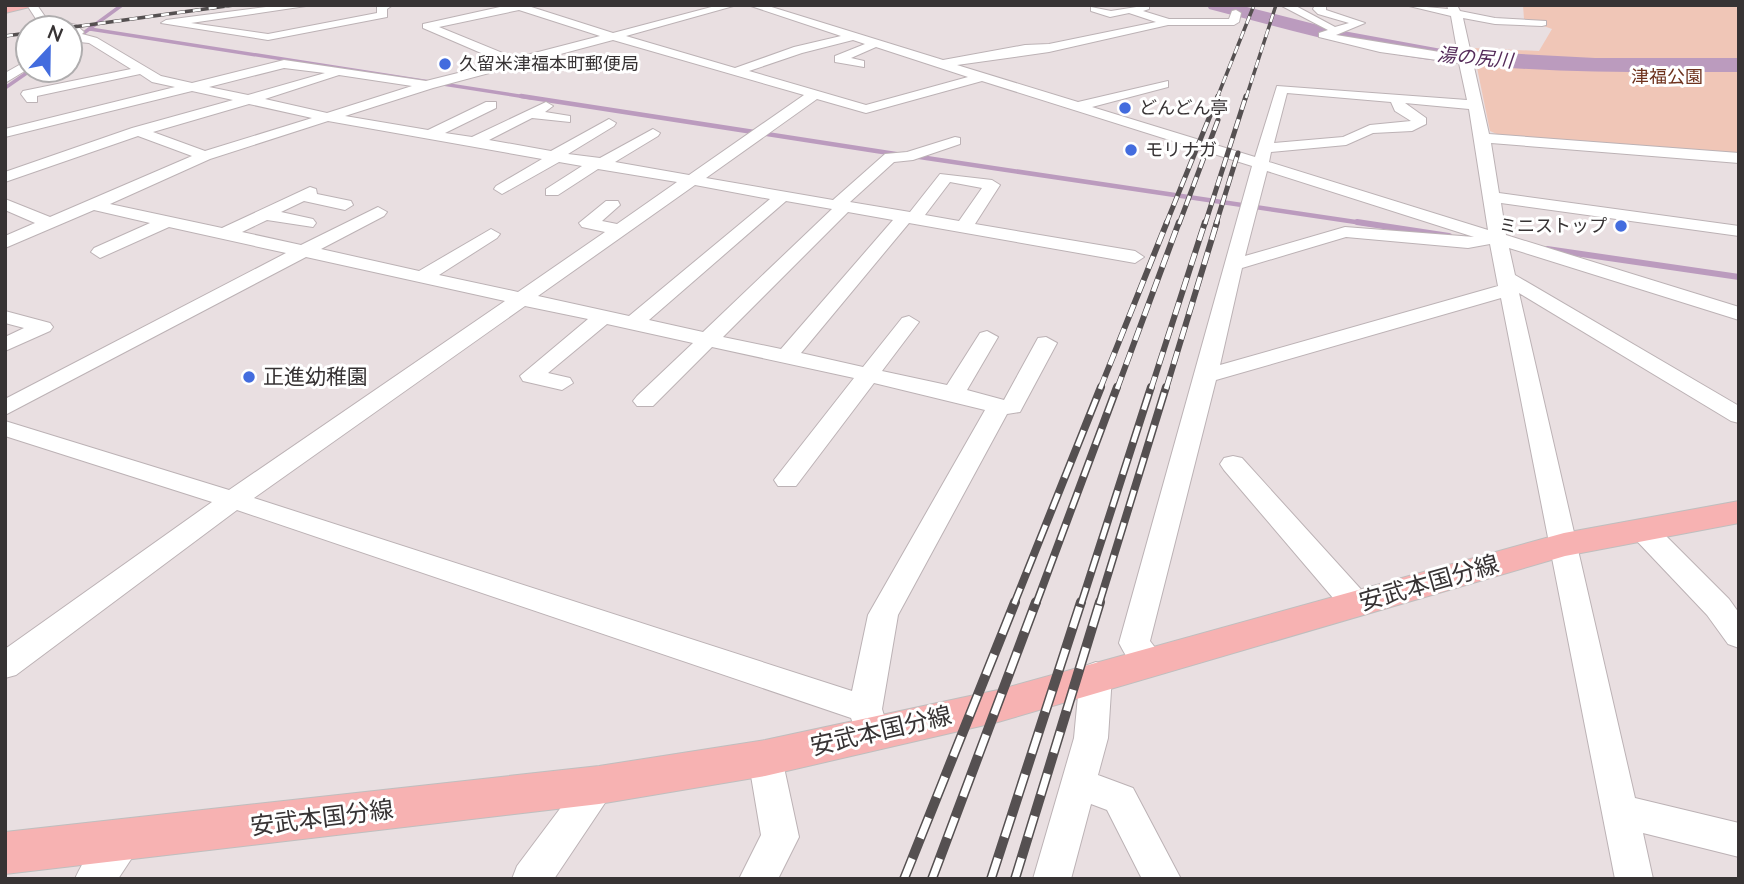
<svg xmlns="http://www.w3.org/2000/svg" width="1744" height="884" font-family="Lato,'Noto Sans JP',sans-serif">
  <style>
    .green { fill: #f0c6b7 }
    .lines { fill: none; stroke-linecap: round; stroke-linejoin: round }
    .stream-far2 { stroke: #bb9bbe; stroke-width: 3.5 }
    .stream-far1 { stroke: #bb9bbe; stroke-width: 4.5 }
    .stream { stroke: #bb9bbe; stroke-width: 6 }
    .river { fill: #bb9bbe; fill-rule: evenodd }
    .minor-casing { stroke: #bcb2b5; stroke-width: 2 }
    .major-casing { stroke: #bfbebe; stroke-width: 2 }
    .minor { fill: #fff; fill-rule: evenodd }
    .major { fill: #f7b2b2; fill-rule: evenodd }
    .rail-far4-casing { stroke: #555051; stroke-width: 3.5 }
    .rail-far3-casing { stroke: #555051; stroke-width: 5 }
    .rail-far2-casing { stroke: #555051; stroke-width: 6 }
    .rail-far1-casing { stroke: #555051; stroke-width: 8 }
    .rail-casing { stroke: #555051; stroke-width: 10 }
    .rail-far4 { stroke: #fff; stroke-width: 2.5; stroke-dasharray: 8; stroke-linecap: butt }
    .rail-far3 { stroke: #fff; stroke-width: 3.5; stroke-dasharray: 10; stroke-linecap: butt }
    .rail-far2 { stroke: #fff; stroke-width: 4.5; stroke-dasharray: 13; stroke-linecap: butt }
    .rail-far1 { stroke: #fff; stroke-width: 5; stroke-dasharray: 17; stroke-linecap: butt }
    .rail { stroke: #fff; stroke-width: 7; stroke-dasharray: 22; stroke-linecap: butt }
    .poi-dot { fill: #436cde; stroke: #fff; stroke-width: 2.5 }
    .labels { text-anchor: middle; stroke-width: 6; stroke-linejoin: round; paint-order: stroke }
    .far-poi-label { font-size: 18px; fill: #373334; stroke: #fff; text-anchor: start }
    .far-park-label { font-size: 18px; fill: #6e321d; stroke: #fff }
    .far-water-label { font-size: 19px; font-style: italic; fill: #552c5a; stroke: #fff }
    .poi-label { font-size: 21px; fill: #373334; stroke: #fff; text-anchor: start }
    .near-street-label { font-size: 24px; fill: #373334; stroke: #fff }
  </style>
  <rect width="100%" height="100%" fill="#e9dfe1"/>
  <path class="green" d="M1523 5H1739V155L1499 135 1490 131 1473 48 1539 51 1552 29 1524 19Z"/>
  <g class="lines">
    <path class="stream-far2" d="M90 29 532 98
      M70 43 122 5
      M5 88 31 70"/>
    <path class="stream-far1" d="M521 96 902 155
      M913 156 1369 224"/>
    <path class="stream" d="M1357 222 1449 236
      M1547 249 1739 277"/>
    <path class="river" d="M1207 5H1239L1338 30 1447 50 1595 58H1739V72C1642 72 1544 74 1447 62 1367 53 1288 29 1209 9Z"/>
    <g class="minor-casing">
      <path id="minor" d="M27 5H37L46 18 76 25 84 32 82 34 97 38 161 76 192 83 284 60 426 81 502 62 423 28V24L509 5H525L613 33 719 5H737L626 36 735 68 794 47 841 36 748 5H765L943 60 1025 45 1049 44 1156 22 1129 13 1110 17 1091 11V7L1111 11 1149 5V9L1143 11 1169 19H1229L1232 11 1236 10 1241 13 1239 22 1234 25H1168L1049 52 957 65 1078 102 1168 81V87L1092 107 1255 157 1277 86 1467 100 1459 63 1380 52 1319 37V33L1328 30 1280 5H1294L1335 27 1349 23 1318 14 1313 9 1315 5H1326V10L1365 23 1336 35 1458 55 1451 16 1405 5 1448 9 1447 5H1457L1460 11 1495 18 1546 21V25L1542 26 1495 24 1463 18 1489 134 1739 153V163L1491 143 1499 193 1739 226V236L1501 203 1506 235 1739 307V320L1509 248 1515 275 1739 406V423L1731 421 1519 293 1635 798 1739 823V857L1643 833 1653 879H1615L1501 298 1216 380 1150 641 1166 662 1161 671C1139 678 1128 661 1119 643L1252 166 982 81 866 113 817 99 706 178 833 200 885 154 907 152 955 137 960 138V144L913 160 894 162 850 202 910 212 940 174 992 180 1000 185 975 224 1135 251 1144 257 1135 263 909 223 801 353 863 367 902 318 909 316 919 322 882 371 947 385 980 333 987 331 998 337 967 390 1004 400 1038 338 1046 337 1057 343 1020 412 1007 414 898 615 882 709 889 732 884 742 872 746 860 742 851 718 237 510 16 675 5 678V649L212 502 5 436V421L229 490 505 301 306 257 5 415V399L286 253 169 227 100 258 91 252 94 248 150 223 94 210 5 248V236L35 223 5 210V199L50 217 192 156 138 136 5 182V172L132 128 233 100 192 91 5 137V129L175 87 152 82 140 74 37 96V102H27L21 94 23 91 131 69 89 43 70 41V28L38 22ZM519 10 600 36 515 58 439 27ZM613 40 804 95 689 175 615 162 658 136 660 133 653 129 600 158 568 154 614 126 616 123 609 119 551 151 489 140 532 118 570 122V116L545 112 553 106 546 102 472 137 445 133 496 108V102H486L428 130 345 116 433 88ZM853 40 865 44 835 56V62L864 67V61L851 58 876 47 968 77 866 105 749 71 802 53ZM284 68 325 73 248 95 209 87ZM339 75 412 86 327 113 265 99ZM1287 93 1391 102 1395 111 1411 121 1370 125 1343 137 1274 143ZM1405 103 1469 109 1488 230 1269 162 1271 152 1346 145 1373 133 1412 131 1426 124V118ZM249 104 312 118 205 151 153 132ZM328 121 542 159 496 186 494 189 502 194 559 162 582 166 546 189V195H558L598 169 677 182 617 224 602 221 620 205 618 201H606L579 223 582 227 605 232 518 292 439 275 497 238 500 234 491 229 419 271 321 249 384 216 387 212 378 207 301 245 242 232 267 220 313 227 316 223 313 219 281 212 304 201 345 210 353 205 351 201 317 194 316 189 310 187 222 228 110 204 210 159ZM1267 171 1474 237 1345 227 1245 256ZM950 182 982 188 959 221 925 215ZM695 185 770 199 629 316 538 296ZM786 201 832 209 703 332 649 320ZM848 212 893 220 781 349 723 337ZM1346 237 1468 248 1490 244 1498 286 1220 365 1242 268ZM525 306 588 319 520 376 523 381 562 390 573 383 570 378 548 373 607 324 693 343 637 396 633 401 637 406H653L712 347 854 378 774 480 778 486H796L874 383 985 410 868 615 852 691 254 498Z
        M282 5 306 6 191 23 268 34 377 13V5H393L387 9V17L268 40 161 23 166 20Z
        M28 60V69L5 83V73Z
        M5 311 50 323 53 327 50 331 5 351V337L24 328 5 323Z
        M1233 456 1242 458 1367 596 1371 604 1367 612 1356 615 1345 612 1224 470 1220 464 1224 458Z
        M1644 522 1654 524 1729 599 1739 613V648L1728 644 1707 615 1634 538 1630 531 1634 524Z
        M1096 662 1107 666 1112 675 1108 738 1098 775 1133 788 1181 879H1142L1107 810 1091 804 1071 879H1033L1074 738 1080 675 1085 666Z
        M765 743 777 748 782 758 799 837 778 879H739L761 835 748 758 753 748Z
        M599 769 612 774 617 785 554 879H512L517 866 586 774Z
        M124 824 137 829 143 841 118 879H75C84 858 102 832 124 824Z"/>
    </g>
    <g class="major-casing">
      <path id="major" d="M5 5H38L5 13Z
        M1739 501V523L1565 556 998 722 765 776 599 804 5 874V832L599 766 765 740 998 690 1564 533Z"/>
    </g>
    <use href="#minor" class="minor"/>
    <use href="#major" class="major"/>
    <g class="rail-far4-casing">
      <path id="rail-far4" d="M66 28 234 5
        M5 36 28 33
        M1217 98 1254 5
        M1246 98 1276 5"/>
    </g>
    <g class="rail-far3-casing">
      <path id="rail-far3" d="M1166 224 1218 96
        M1179 224 1218 120
        M1205 224 1246 96
        M1216 224 1238 153"/>
    </g>
    <g class="rail-far2-casing">
      <path id="rail-far2" d="M1100 389 1167 222
        M1117 389 1179 222
        M1151 389 1205 222
        M1166 389 1217 222"/>
    </g>
    <g class="rail-far1-casing">
      <path id="rail-far1" d="M1014 604 1101 387
        M1036 604 1117 387
        M1081 604 1151 387
        M1099 604 1166 387"/>
    </g>
    <g class="rail-casing">
      <path id="rail" d="M904 879 1015 602
        M932 879 1036 602
        M991 879 1081 602
        M1015 879 1100 602"/>
    </g>
    <use href="#rail-far4" class="rail-far4"/>
    <use href="#rail-far3" class="rail-far3"/>
    <use href="#rail-far2" class="rail-far2"/>
    <use href="#rail-far1" class="rail-far1"/>
    <use href="#rail" class="rail"/>
  </g>
  <g class="poi-dot">
    <circle cx="445" cy="64" r="7"/>
    <circle cx="1125" cy="108" r="7"/>
    <circle cx="1131" cy="150" r="7"/>
    <circle cx="1621" cy="226" r="7"/>
    <circle cx="249" cy="377" r="7"/>
  </g>
  <g class="labels">
    <g class="far-poi-label">
      <text x="459" y="70">久留米津福本町郵便局</text>
      <text x="1139" y="114">どんどん亭</text>
      <text x="1145" y="156">モリナガ</text>
      <text x="1607" y="232" text-anchor="end">ミニストップ</text>
    </g>
    <g class="far-park-label">
      <text x="1667" y="83">津福公園</text>
    </g>
    <g class="far-water-label">
      <text transform="translate(1475 57) rotate(5)" y="7">湯の尻川</text>
    </g>
    <g class="poi-label">
      <text x="263" y="384">正進幼稚園</text>
    </g>
    <g class="near-street-label">
      <text transform="translate(1429 583) rotate(-16)" y="8">安武本国分線</text>
      <text transform="translate(881 731) rotate(-13)" y="8">安武本国分線</text>
      <text transform="translate(322 818) rotate(-7)" y="8">安武本国分線</text>
    </g>
  </g>
  <rect width="1744" height="884" fill="none" stroke="#373334" stroke-width="14"/>
  <g transform="translate(49 49) rotate(22)"><circle r="33" fill="#ffffff" stroke="#afadae" stroke-width="2"/>
  <path d="M0-5L12 26L0 18L-12 26Z" fill="#436cde"/>
  <text y="-10" font-size="19" font-weight="bold" text-anchor="middle" fill="#373334">N</text>
  </g>
</svg>
